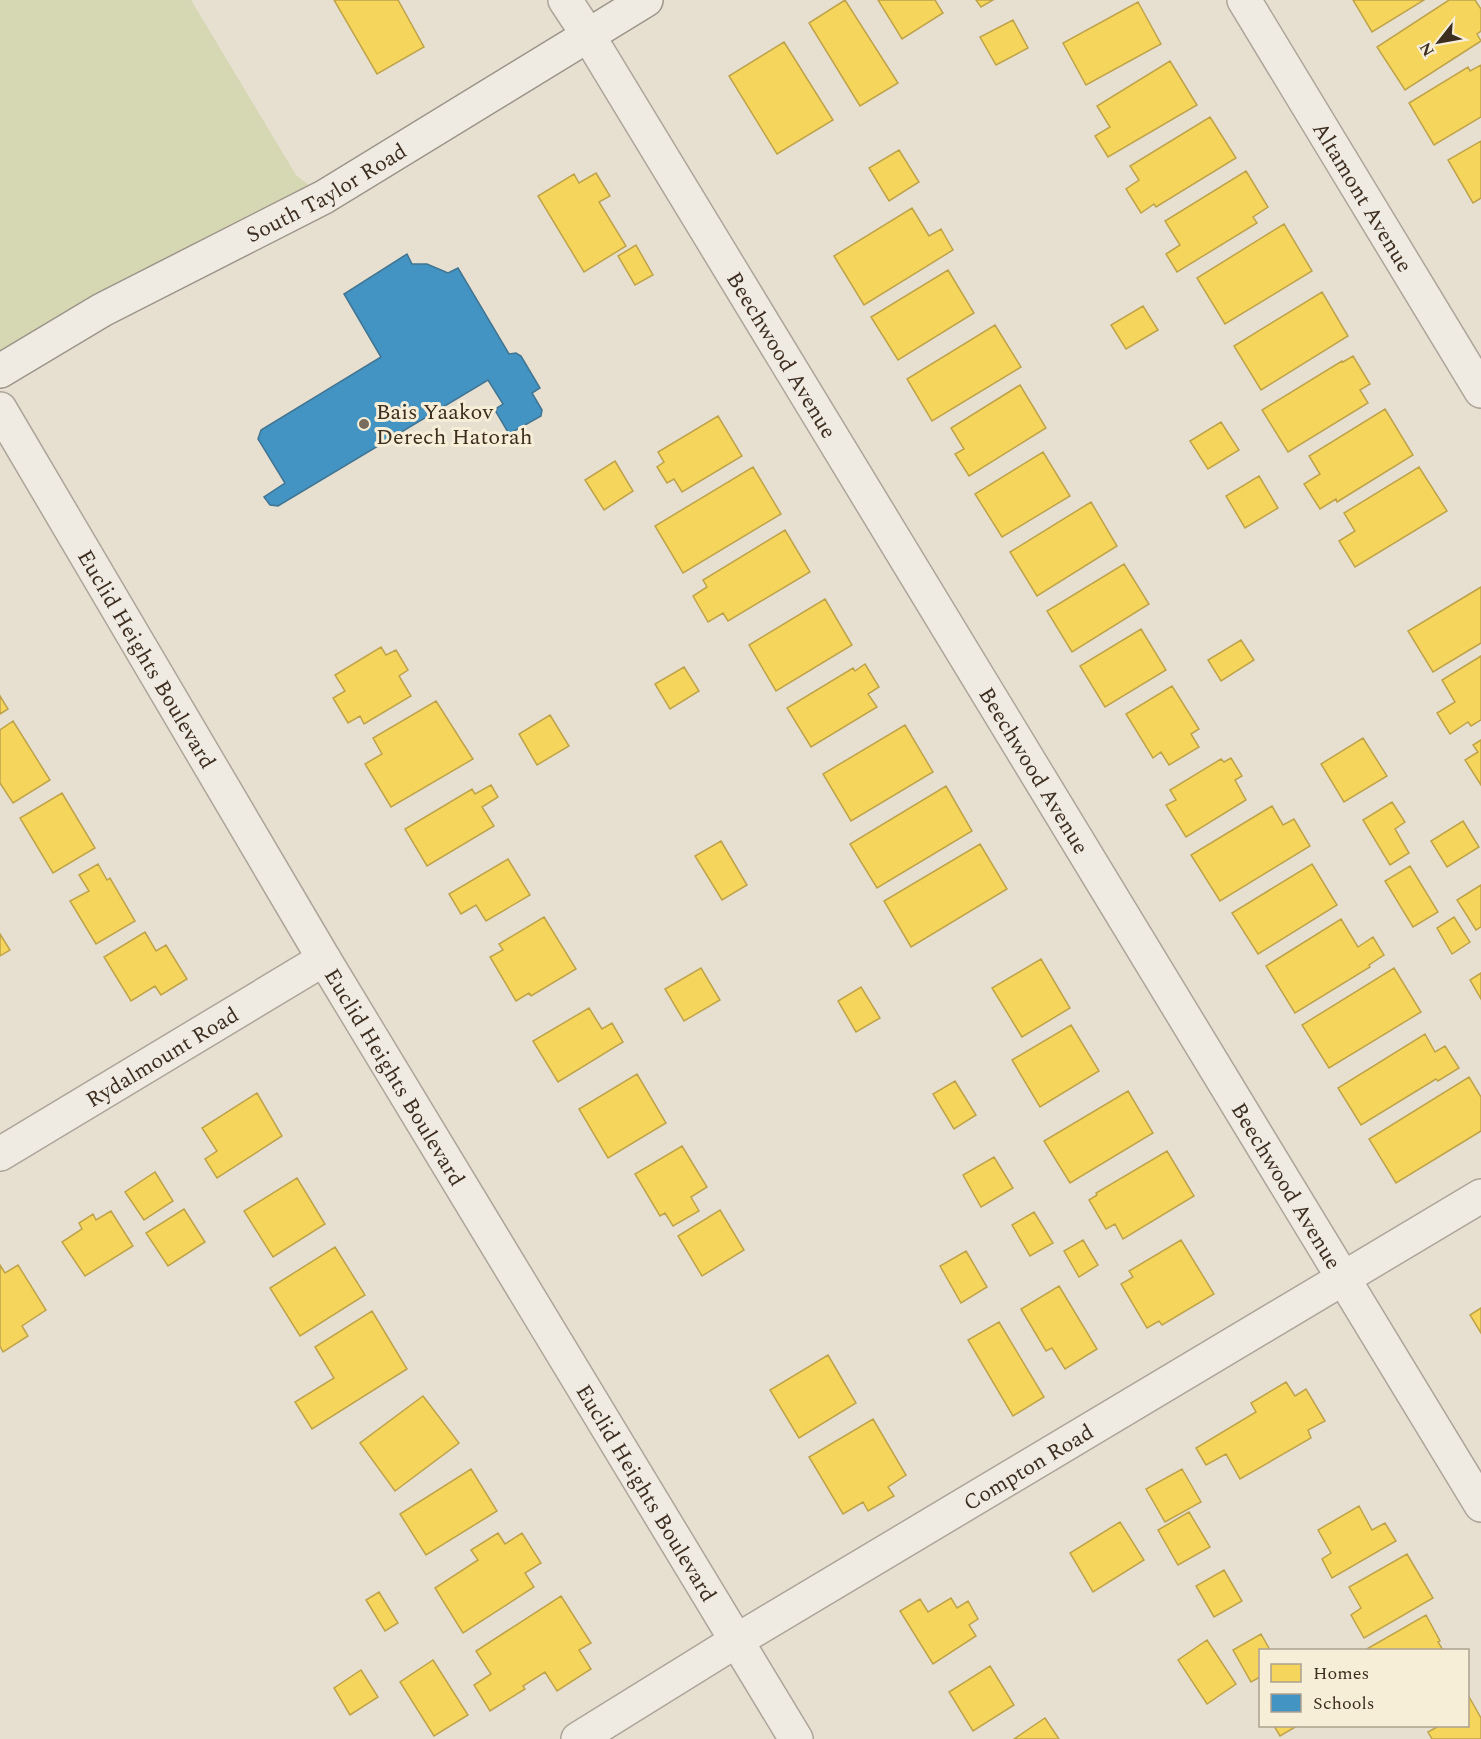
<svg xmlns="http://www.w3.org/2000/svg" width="1481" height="1739" font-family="Spectral,serif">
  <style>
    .green { fill: #d6d7b3 }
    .homes { fill: #f6d55c; stroke: #bea34a; stroke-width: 1.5 }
    .schools { fill: #4393c3; stroke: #417592; stroke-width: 1.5 }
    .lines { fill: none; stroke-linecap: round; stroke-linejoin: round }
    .minor-casing { stroke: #ada599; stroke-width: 36 }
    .tertiary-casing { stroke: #ada599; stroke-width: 36 }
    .secondary-casing { stroke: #9c958a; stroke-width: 36 }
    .minor { stroke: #efebe3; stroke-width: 33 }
    .tertiary { stroke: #efebe3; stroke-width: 33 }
    .secondary { stroke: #efebe3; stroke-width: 33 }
    .poi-dot { fill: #786c5e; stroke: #f7eed8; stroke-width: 2 }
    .labels { text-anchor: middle; stroke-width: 6; stroke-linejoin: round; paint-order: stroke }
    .street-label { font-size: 22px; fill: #3d2e20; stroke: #f7eed8 }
    .poi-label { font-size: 22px; fill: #3d2e20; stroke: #f7eed8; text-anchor: start }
  </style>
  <rect width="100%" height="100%" fill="#e7e0d1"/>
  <path class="green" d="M0 0H191L296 175 324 197 0 371Z"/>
  <path class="homes" d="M334 0H398L424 47 377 74Z
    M845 0 898 83 860 106 809 23Z
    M878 0H935L943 13 902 39Z
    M976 0H993L981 7Z
    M1353 0H1424L1372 32Z
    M1449 0H1475L1481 9V31L1477 34 1481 41 1405 90 1377 47Z
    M1138 2 1161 44 1086 85 1063 43Z
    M1013 20 1028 48 996 65 980 37Z
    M784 42 833 120 777 154 729 76Z
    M1170 61 1197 105 1108 157 1095 136 1110 127 1097 106Z
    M1481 65V117L1434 145 1409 103 1468 67 1470 71Z
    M1210 117 1236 158 1156 207 1154 204 1141 213 1126 189 1139 180 1130 166Z
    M1481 141V198L1473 203 1448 160Z
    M899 150 919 182 889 201 869 168Z
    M1246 171 1268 207 1253 217 1257 223 1177 272 1166 254 1180 245 1165 221Z
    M596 173 610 196 599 202 626 246 584 272 538 196 574 174 579 183Z
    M912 208 929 236 941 229 953 250 864 305 834 256Z
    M1284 224 1312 271 1225 324 1197 278Z
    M636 245 653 275 635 285 618 256Z
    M948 270 974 313 898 360 871 317Z
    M1322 292 1348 336 1261 390 1234 346Z
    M1143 306 1158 330 1126 349 1111 325Z
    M995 325 1021 367 932 421 907 379Z
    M1353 356 1370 384 1360 390 1368 403 1288 452 1262 410 1342 361 1343 362Z
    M1020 385 1046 428 969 476 955 454 964 449 951 428Z
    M1385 409 1413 455 1337 502 1336 499 1320 509 1304 484 1320 474 1309 456Z
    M718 416 742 456 682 492 674 479 667 483 657 467 664 462 658 452Z
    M1221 422 1239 450 1208 469 1190 441Z
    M1043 452 1070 496 1002 537 975 494Z
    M615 461 633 491 604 510 585 480Z
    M753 467 781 514 683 573 655 526Z
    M1419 467 1447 511 1355 567 1339 541 1355 531 1344 513Z
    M1259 476 1278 508 1245 528 1226 496Z
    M1091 502 1117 546 1037 596 1010 552Z
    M785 530 810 572 728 621 723 613 708 622 693 596 707 587 703 580Z
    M1124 564 1149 604 1072 652 1047 611Z
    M1481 587V643L1433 672 1408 631Z
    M825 599 852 645 776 691 749 645Z
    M1141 629 1166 670 1105 707 1080 666Z
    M1241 640 1254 660 1221 681 1208 660Z
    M381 647 386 655 396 650 408 670 399 676 411 696 364 724 360 716 348 723 333 698 345 691 335 675Z
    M1481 656V720L1471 726 1468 722 1450 734 1437 713 1455 702 1442 680Z
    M865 664 879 687 868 694 877 707 811 747 787 708 853 668 855 671Z
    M684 667 699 691 670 709 655 684Z
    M1172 686 1199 729 1191 734 1199 747 1169 765 1161 752 1153 758 1126 714Z
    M0 696 8 709 0 714Z
    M436 701 473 759 391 807 365 764 382 754 373 738Z
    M550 715 569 746 537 765 519 734Z
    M13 721 50 780 13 803 0 783V730Z
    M905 725 933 772 851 821 823 774Z
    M1363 738 1387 776 1344 802 1321 764Z
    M1481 740V785L1465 760 1478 752 1473 745Z
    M1231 758 1242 776 1235 780 1246 800 1186 837 1166 805 1176 800 1170 790 1221 759 1224 762Z
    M491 785 498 797 482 807 494 826 427 866 405 829 472 789 475 794Z
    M946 786 972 831 877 888 850 844Z
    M62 793 95 848 53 873 20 818Z
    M1392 802 1405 822 1395 829 1409 853 1390 865 1363 820Z
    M1272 806 1283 825 1294 819 1310 846 1220 901 1191 855Z
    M1463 821 1479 847 1447 867 1431 841Z
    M721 841 747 885 722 900 695 856Z
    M980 844 1007 889 911 947 884 901Z
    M508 859 530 895 486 921 476 905 461 914 449 894Z
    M98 864 107 880 110 878 135 921 96 944 70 901 89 891 79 875Z
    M1312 864 1337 905 1258 954 1232 913Z
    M1410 866 1438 912 1413 927 1385 881Z
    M1481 885V927L1476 930 1457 900Z
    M544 917 576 969 531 996 529 993 516 1001 490 957 503 950 499 944Z
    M1454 917 1470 942 1452 954 1437 928Z
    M1341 919 1358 947 1373 937 1384 955 1369 965 1370 967 1295 1013 1266 966Z
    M145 932 156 951 166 945 187 979 161 995 155 986 131 1001 104 957Z
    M0 934 10 950 0 956Z
    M1041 959 1070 1008 1022 1037 992 988Z
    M701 968 720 1000 684 1021 665 989Z
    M1394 968 1421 1012 1329 1068 1302 1025Z
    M1481 973V999L1470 980Z
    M861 987 880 1018 856 1032 838 1001Z
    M589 1008 602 1029 612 1023 623 1042 558 1082 533 1041Z
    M1071 1025 1099 1071 1040 1107 1012 1060Z
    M1425 1034 1435 1052 1445 1046 1459 1068 1438 1081 1436 1079 1361 1125 1338 1088Z
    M637 1074 666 1123 608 1158 579 1109Z
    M1469 1077 1481 1097V1131L1396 1183 1369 1139Z
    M955 1081 976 1115 954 1129 933 1094Z
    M1128 1091 1153 1133 1070 1183 1044 1141Z
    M257 1093 282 1136 217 1178 205 1159 217 1151 202 1128Z
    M682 1146 707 1187 691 1197 699 1211 673 1226 665 1213 660 1216 635 1174Z
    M1167 1151 1194 1196 1123 1239 1115 1224 1106 1229 1089 1200 1097 1195 1096 1193Z
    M994 1157 1013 1188 981 1207 963 1175Z
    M155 1172 173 1201 144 1220 125 1192Z
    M297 1178 325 1224 273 1257 244 1211Z
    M184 1209 205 1242 168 1266 146 1233Z
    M720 1210 744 1250 702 1276 678 1236Z
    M111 1211 133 1246 85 1276 62 1242 82 1229 79 1223 93 1214 96 1220Z
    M1034 1212 1053 1243 1030 1256 1012 1225Z
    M1083 1240 1098 1265 1079 1277 1064 1251Z
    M1181 1240 1214 1294 1162 1325 1159 1321 1147 1328 1121 1284 1133 1277 1129 1271Z
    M335 1247 365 1295 300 1336 270 1288Z
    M966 1251 987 1287 961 1303 940 1266Z
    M0 1265 5 1273 18 1265 46 1310 22 1326 28 1336 3 1352 0 1346Z
    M1059 1286 1097 1349 1065 1369 1052 1348 1046 1351 1021 1309Z
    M1481 1308V1333L1470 1315Z
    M372 1311 407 1369 312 1429 295 1402 334 1378 315 1347Z
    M999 1322 1044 1397 1013 1416 968 1340Z
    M828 1355 856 1403 799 1438 770 1390Z
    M1286 1382 1295 1396 1306 1389 1325 1421 1308 1430 1311 1438 1240 1479 1226 1454 1206 1465 1196 1448 1256 1412 1251 1403Z
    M423 1396 459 1443 395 1491 360 1443Z
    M873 1419 906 1475 888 1487 894 1496 868 1511 863 1502 843 1514 809 1457Z
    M471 1469 497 1511 426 1555 400 1514Z
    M1182 1469 1201 1502 1165 1522 1146 1489Z
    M1359 1506 1372 1530 1385 1523 1396 1541 1332 1578 1322 1559 1331 1553 1318 1530Z
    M1189 1512 1210 1547 1178 1565 1158 1530Z
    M1120 1522 1144 1560 1093 1592 1070 1553Z
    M498 1533 505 1544 522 1533 541 1563 525 1573 534 1587 463 1633 435 1588 478 1560 471 1550Z
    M1407 1554 1433 1598 1364 1638 1351 1615 1361 1608 1349 1587Z
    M1224 1570 1242 1601 1214 1617 1196 1586Z
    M379 1592 398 1623 385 1631 366 1600Z
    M561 1596 591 1643 579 1650 591 1669 557 1691 545 1672 523 1686 525 1689 490 1711 474 1685 491 1674 476 1651Z
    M951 1598 957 1608 968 1601 978 1619 969 1625 976 1636 933 1664 900 1611 920 1599 928 1612Z
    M1426 1615 1440 1641 1438 1642 1443 1650H1365Z
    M1261 1634 1270 1650H1260V1677L1251 1682 1233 1650Z
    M1207 1640 1236 1684 1207 1704 1178 1660Z
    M433 1660 468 1715 434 1736 400 1682Z
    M990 1666 1014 1705 973 1731 949 1692Z
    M361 1670 378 1697 350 1715 334 1688Z
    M1468 1695 1481 1718V1739H1432L1428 1732 1437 1727 1436 1726H1468Z
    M1045 1718 1059 1739H1014Z
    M1274 1726H1297L1280 1736Z"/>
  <path class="schools" d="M407 254 412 264H427L448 273 458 268 509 354 516 353 521 356 540 388 532 393 542 410 541 416 509 434 496 412 497 408 503 404 488 380 278 506 270 505 264 497 285 483 258 439 261 430 381 357 344 294Z"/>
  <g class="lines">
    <g class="minor-casing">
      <g id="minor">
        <path id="s1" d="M565 0 588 35 1481 1505"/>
        <path id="s2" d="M1244 0 1481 391"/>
        <path id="s3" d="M0 1154 324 959"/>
        <path id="s4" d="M578 1739 736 1641 1481 1196"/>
      </g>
    </g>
    <g class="tertiary-casing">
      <g id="tertiary">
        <path id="s5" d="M0 409 324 959 796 1739"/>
      </g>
    </g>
    <g class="secondary-casing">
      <g id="secondary">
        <path id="s6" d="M0 371 102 310 324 197 646 0"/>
      </g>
    </g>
    <use href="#minor" class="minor"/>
    <use href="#tertiary" class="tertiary"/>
    <use href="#secondary" class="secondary"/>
  </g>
  <circle class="poi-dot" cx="364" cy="424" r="6"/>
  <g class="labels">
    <g class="street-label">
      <text dy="8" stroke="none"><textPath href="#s6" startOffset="372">South Taylor Road</textPath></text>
      <text dy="8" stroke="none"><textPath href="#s2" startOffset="230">Altamont Avenue</textPath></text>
      <text dy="8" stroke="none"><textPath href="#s1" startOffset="416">Beechwood Avenue</textPath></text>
      <text dy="8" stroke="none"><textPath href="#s5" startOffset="290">Euclid Heights Boulevard</textPath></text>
      <text dy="8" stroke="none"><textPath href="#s1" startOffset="902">Beechwood Avenue</textPath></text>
      <text dy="8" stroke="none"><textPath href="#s3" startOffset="189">Rydalmount Road</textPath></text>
      <text dy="8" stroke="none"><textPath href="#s5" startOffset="776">Euclid Heights Boulevard</textPath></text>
      <text dy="8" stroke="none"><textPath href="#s1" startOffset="1388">Beechwood Avenue</textPath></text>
      <text dy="8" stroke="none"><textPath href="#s4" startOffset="526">Compton Road</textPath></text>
      <text dy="8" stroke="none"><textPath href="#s5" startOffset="1262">Euclid Heights Boulevard</textPath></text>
    </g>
    <g class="poi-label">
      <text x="376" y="419">Bais Yaakov<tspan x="376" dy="25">Derech Hatorah</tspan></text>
    </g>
  </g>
  <rect x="1259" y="1649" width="210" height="78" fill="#f7eed8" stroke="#ada18e" stroke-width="1.5"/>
  <rect x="1271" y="1664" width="30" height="18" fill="#f6d55c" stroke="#ada18e" stroke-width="1.5"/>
  <text x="1313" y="1679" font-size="18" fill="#3d2e20">Homes</text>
  <rect x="1271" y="1694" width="30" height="18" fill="#4393c3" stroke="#ada18e" stroke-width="1.5"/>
  <text x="1313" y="1709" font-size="18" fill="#3d2e20">Schools</text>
  <g transform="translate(1439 42) rotate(239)" stroke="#f7eed8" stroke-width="4.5" paint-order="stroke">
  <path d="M0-4.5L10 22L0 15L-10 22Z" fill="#3d2e20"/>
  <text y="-9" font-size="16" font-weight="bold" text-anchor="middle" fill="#3d2e20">N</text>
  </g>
</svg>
